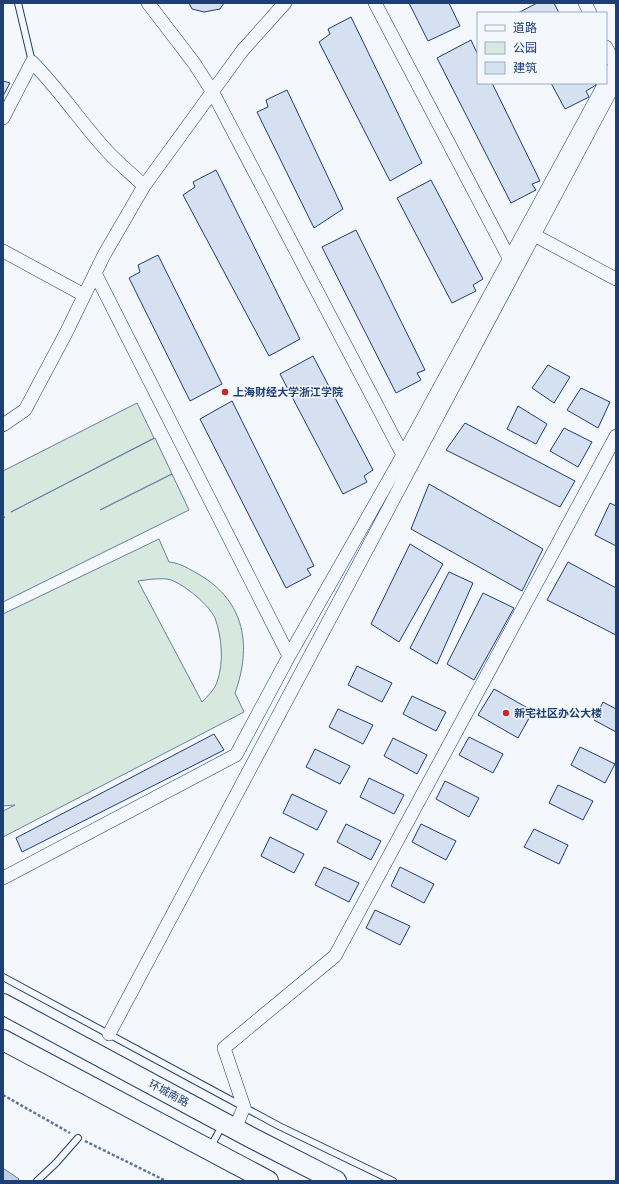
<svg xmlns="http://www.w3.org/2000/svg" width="619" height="1184" font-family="'PT Serif','Noto Sans SC',serif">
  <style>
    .green { fill: #d7e8df; stroke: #687fa3; fill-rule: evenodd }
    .water { fill: #bed0e5; stroke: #687fa3 }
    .building { fill: #d5e0f0; stroke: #1d3f73 }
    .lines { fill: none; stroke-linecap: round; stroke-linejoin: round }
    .service-casing { stroke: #1d3f73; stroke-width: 8 }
    .minor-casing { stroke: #1d3f73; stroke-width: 14 }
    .primary-casing { stroke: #1d3f73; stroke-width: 22 }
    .path { stroke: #5e769c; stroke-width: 2.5; stroke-dasharray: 3 2; stroke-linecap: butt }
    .service { stroke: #f4f7fb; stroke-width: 6 }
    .minor { stroke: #f4f7fb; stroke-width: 13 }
    .primary { stroke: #f4f7fb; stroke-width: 20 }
    .poi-dot { fill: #c62828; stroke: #f4f7fb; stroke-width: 1.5 }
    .labels { text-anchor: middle; stroke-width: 3; stroke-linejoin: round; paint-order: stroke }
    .poi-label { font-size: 11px; font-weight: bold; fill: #1d3f73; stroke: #f4f7fb; text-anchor: start }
    .street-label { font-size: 11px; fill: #1d3f73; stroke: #f4f7fb }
  </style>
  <rect width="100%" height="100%" fill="#f4f7fb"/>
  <path class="green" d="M137 403 154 438 11 512 155 438 172 474 100 510 172 474 189 510 3 602V518L5 517 3 518V471Z
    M159 539 169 562C181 563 189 569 200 575 245 602 252 646 235 693L244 712 3 837V811L15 805 3 806V614ZM153 579C159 579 166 578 171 580 185 585 209 605 215 618 222 637 224 663 217 682 215 689 207 697 202 702L138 581Z"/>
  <path class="water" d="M3 1168 19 1179 17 1181H3Z"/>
  <path class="building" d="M189 3H224L220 9 204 12 192 9Z
    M409 3H449L460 26 428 41Z
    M537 3H554L559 13H518Z
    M351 17 422 163 390 181 319 42 330 34 328 29Z
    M471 40 478 55V83H492L540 181 532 184 536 190 511 203 437 58Z
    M3 81 10 83 3 96Z
    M551 83H595L596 85 586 91 589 97 565 109Z
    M287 90 343 209 314 228 257 112 268 107 266 100Z
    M216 170 300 339 269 356 183 195 195 187 193 182Z
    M431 180 483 279 473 285 476 291 452 303 397 198Z
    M356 230 425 370 417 373 421 380 396 393 322 247Z
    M158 255 222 384 190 401 129 278 140 272 138 265Z
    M313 356 373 470 364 476 367 482 343 494 280 374Z
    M548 365 570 377 554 403 532 388Z
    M581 388 610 402 598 428 567 410Z
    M232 401 314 566 307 569 311 575 286 588 200 419Z
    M518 406 547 424 536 444 507 429Z
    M465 423 575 481 560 507 446 450Z
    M564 428 592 442 578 467 550 451Z
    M429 484 543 549 522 591 411 529Z
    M610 503 616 506V546L595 535Z
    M410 544 443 564 399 642 371 624Z
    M568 562 616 588V635L547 600Z
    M449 572 473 583 437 664 410 648Z
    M483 593 514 608 474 680 447 664Z
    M357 666 392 683 382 702 348 685Z
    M494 689 533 711 518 738 478 715Z
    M412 696 446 712 436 731 403 714Z
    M603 702 616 709V732L594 720Z
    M338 709 373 725 363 744 329 727Z
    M214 734 224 750 22 852 16 838Z
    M469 737 503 754 493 773 459 755Z
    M393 738 427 755 417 774 384 756Z
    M580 747 615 764 605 783 571 765Z
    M315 749 350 766 340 784 306 767Z
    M369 778 404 795 394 814 360 797Z
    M445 781 479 798 469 817 436 799Z
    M558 785 593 801 583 820 549 803Z
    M292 794 327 811 317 830 283 813Z
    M346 824 381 841 371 860 337 842Z
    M421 824 456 841 446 860 412 842Z
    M534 829 568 845 559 864 524 847Z
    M270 837 304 854 294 873 261 856Z
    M324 867 359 883 349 902 315 885Z
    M400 867 434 884 424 903 391 886Z
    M375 910 410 926 400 945 366 928Z"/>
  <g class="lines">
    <g class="service-casing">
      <path id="service" d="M18 3 32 62
        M3 977 279 1126 393 1181
        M210 1148 222 1126
        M37 1181 56 1163 78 1138"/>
    </g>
    <g class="minor-casing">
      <path id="minor" d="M148 3 194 63 212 91 403 455
        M375 3 509 258
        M585 3 590 13
        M606 47 615 65 606 81
        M3 118 32 62C60 90 81 123 108 152 119 164 132 174 144 186
        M534 235 616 279
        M3 251 84 295
        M95 273 289 656
        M3 425 25 410 66 333 104 255 144 186 242 51 285 3
        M3 878 236 755 289 656 403 455 604 85
        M109 1034 616 81
        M235 1129 244 1107 224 1048 335 956 616 436"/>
    </g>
    <g class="primary-casing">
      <path id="primary" d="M3 1004 250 1137 336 1181
        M3 1040 268 1181"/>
    </g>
    <path class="path" d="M3 1095 70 1133
      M85 1141 166 1181"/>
    <use href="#service" class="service"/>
    <use href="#minor" class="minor"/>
    <use href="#primary" class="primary"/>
  </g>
  <g class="poi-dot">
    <circle cx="225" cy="392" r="4"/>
    <circle cx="506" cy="713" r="4"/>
  </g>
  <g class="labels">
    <g class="poi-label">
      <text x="233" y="396">上海财经大学浙江学院</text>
      <text x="514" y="717">新宅社区办公大楼</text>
    </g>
    <g class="street-label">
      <text transform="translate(169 1093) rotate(28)" y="4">环城南路</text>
    </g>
  </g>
  <rect width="619" height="1184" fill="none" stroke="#1d3f73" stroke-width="8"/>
  <rect x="477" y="12" width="130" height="72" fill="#f4f7fb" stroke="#9eadc5"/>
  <rect x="485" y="25" width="20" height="6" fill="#f4f7fb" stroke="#9eadc5"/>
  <text x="513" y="32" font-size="12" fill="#1d3f73">道路</text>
  <rect x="485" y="42" width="20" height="12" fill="#d7e8df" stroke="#9eadc5"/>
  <text x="513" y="52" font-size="12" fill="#1d3f73">公园</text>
  <rect x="485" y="62" width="20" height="12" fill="#d5e0f0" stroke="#9eadc5"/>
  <text x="513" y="72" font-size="12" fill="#1d3f73">建筑</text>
</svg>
